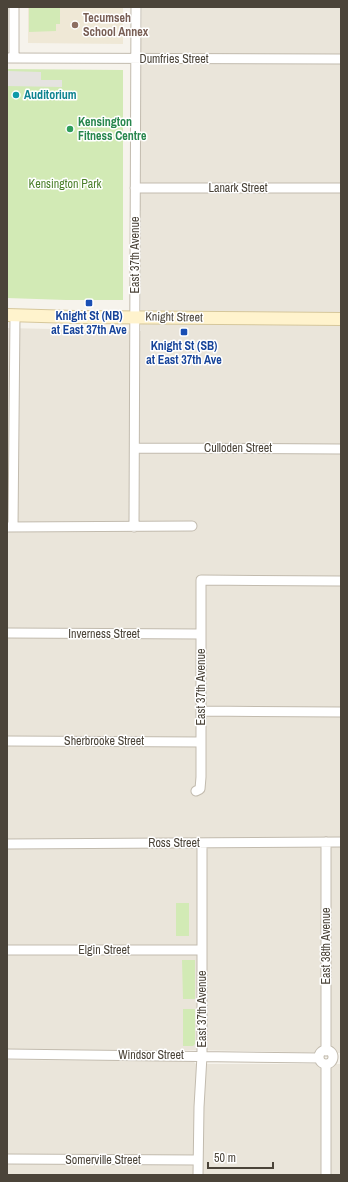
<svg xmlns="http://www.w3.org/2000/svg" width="348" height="1182" font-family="'Archivo Narrow',sans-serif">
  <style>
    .residential { fill: #eae5da }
    .education { fill: #efe8d6 }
    .green { fill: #d2eab5 }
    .parking { fill: #e5e3e0 }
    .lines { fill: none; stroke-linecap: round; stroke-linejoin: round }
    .street-casing { stroke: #c2bbae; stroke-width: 11 }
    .secondary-casing { stroke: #d6c79b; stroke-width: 14 }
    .street { stroke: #fff; stroke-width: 9 }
    .secondary { stroke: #fff3cd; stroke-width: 12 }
    .education-dot { fill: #8d6e63; stroke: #fff; stroke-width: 1.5 }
    .culture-dot { fill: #0f9aa8; stroke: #fff; stroke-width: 1.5 }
    .leisure-dot { fill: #2e9e5b; stroke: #fff; stroke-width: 1.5 }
    .transit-dot { fill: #1a4fb4; stroke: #fff; stroke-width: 1.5 }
    .labels { text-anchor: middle; stroke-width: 3; stroke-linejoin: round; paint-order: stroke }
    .education-label { font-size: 12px; font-weight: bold; fill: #785e54; stroke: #fff; text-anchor: start }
    .street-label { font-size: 12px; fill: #4b4439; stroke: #fff }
    .culture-label { font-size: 12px; font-weight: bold; fill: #0d838f; stroke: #fff; text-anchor: start }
    .leisure-label { font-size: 12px; font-weight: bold; fill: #27864d; stroke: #fff; text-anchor: start }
    .park-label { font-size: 12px; fill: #4a7f2a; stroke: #fff }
    .transit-label { font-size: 12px; font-weight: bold; fill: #164399; stroke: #fff }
  </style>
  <rect width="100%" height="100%" fill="#f6f3ec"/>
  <path class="residential" d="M142 7H341V1053L193 1050H7V328L141 331V270L138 267V260L141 255V211L138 206V198L141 195V77L138 74 140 41 142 38Z
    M7 1060 190 1061H193L196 1064H341V1175H7Z"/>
  <path class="education" d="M28 7H123V44L28 43Z"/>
  <path class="green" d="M29 7H60V24H56V31L29 32Z
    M7 69 123 70V300H66L7 298Z
    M176 903H189V936H176Z
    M182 960H195V999H183Z
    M183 1009H195V1044L193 1046H183Z"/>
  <path class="parking" d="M7 71 41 72V80H62V87L7 86Z"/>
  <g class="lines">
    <g class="street-casing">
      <path id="street" d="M7 58 341 59
        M14 58V7
        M135 188H341
        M135 448 341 449
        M8 527 192 526
        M13 527 15 315
        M134 527 136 7
        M7 633 201 634
        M201 711 341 712
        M7 741 201 742
        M196 791 200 789 201 777V580L341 581
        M7 844 341 842
        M7 950H202
        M319 1057a7 7 0 1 1 14 0a7 7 0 1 1-14 0Z
        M326 1051V842
        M7 1054 319 1058
        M326 1064V1175
        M7 1159 198 1160
        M198 1175 199 1107 202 1056V843"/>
    </g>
    <g class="secondary-casing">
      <path id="secondary" d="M7 315 75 317 341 319"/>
    </g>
    <use href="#street" class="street"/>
    <use href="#secondary" class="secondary"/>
  </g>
  <circle class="education-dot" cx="75" cy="25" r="4"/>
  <circle class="culture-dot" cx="16" cy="95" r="4"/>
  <circle class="leisure-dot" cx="70" cy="129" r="4"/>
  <g class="transit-dot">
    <rect x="85" y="299" width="8" height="8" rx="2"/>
    <rect x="180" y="328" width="8" height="8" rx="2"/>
  </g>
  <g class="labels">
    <g class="education-label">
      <text x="83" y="22">Tecumseh<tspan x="83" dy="14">School Annex</tspan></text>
    </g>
    <g class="street-label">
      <text x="174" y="63">Dumfries Street</text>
      <text x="238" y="192">Lanark Street</text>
      <text transform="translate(135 255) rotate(-90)" y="4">East 37th Avenue</text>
      <text transform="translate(174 317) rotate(1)" y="4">Knight Street</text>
      <text x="238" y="452">Culloden Street</text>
      <text x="104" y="638">Inverness Street</text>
      <text transform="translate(201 687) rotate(-90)" y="4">East 37th Avenue</text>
      <text x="104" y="745">Sherbrooke Street</text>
      <text x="174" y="847">Ross Street</text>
      <text transform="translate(326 946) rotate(-90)" y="4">East 38th Avenue</text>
      <text x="104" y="954">Elgin Street</text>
      <text transform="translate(202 1009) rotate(-90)" y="4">East 37th Avenue</text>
      <text x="151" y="1059">Windsor Street</text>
      <text x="103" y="1164">Somerville Street</text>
    </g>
    <g class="culture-label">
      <text x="24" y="99">Auditorium</text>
    </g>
    <g class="leisure-label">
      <text x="78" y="126">Kensington<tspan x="78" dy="14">Fitness Centre</tspan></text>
    </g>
    <g class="park-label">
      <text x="65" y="188">Kensington Park</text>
    </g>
    <g class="transit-label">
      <text x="89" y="320">Knight St (NB)<tspan x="89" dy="14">at East 37th Ave</tspan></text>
      <text x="184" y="350">Knight St (SB)<tspan x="184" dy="14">at East 37th Ave</tspan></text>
    </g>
  </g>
  <rect width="348" height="1182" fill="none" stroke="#4b4439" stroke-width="16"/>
  <path d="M208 1162v6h65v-6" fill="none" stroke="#4b4439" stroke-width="2"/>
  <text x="214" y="1162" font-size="12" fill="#4b4439" stroke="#ffffff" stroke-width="3" paint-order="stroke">50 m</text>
</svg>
